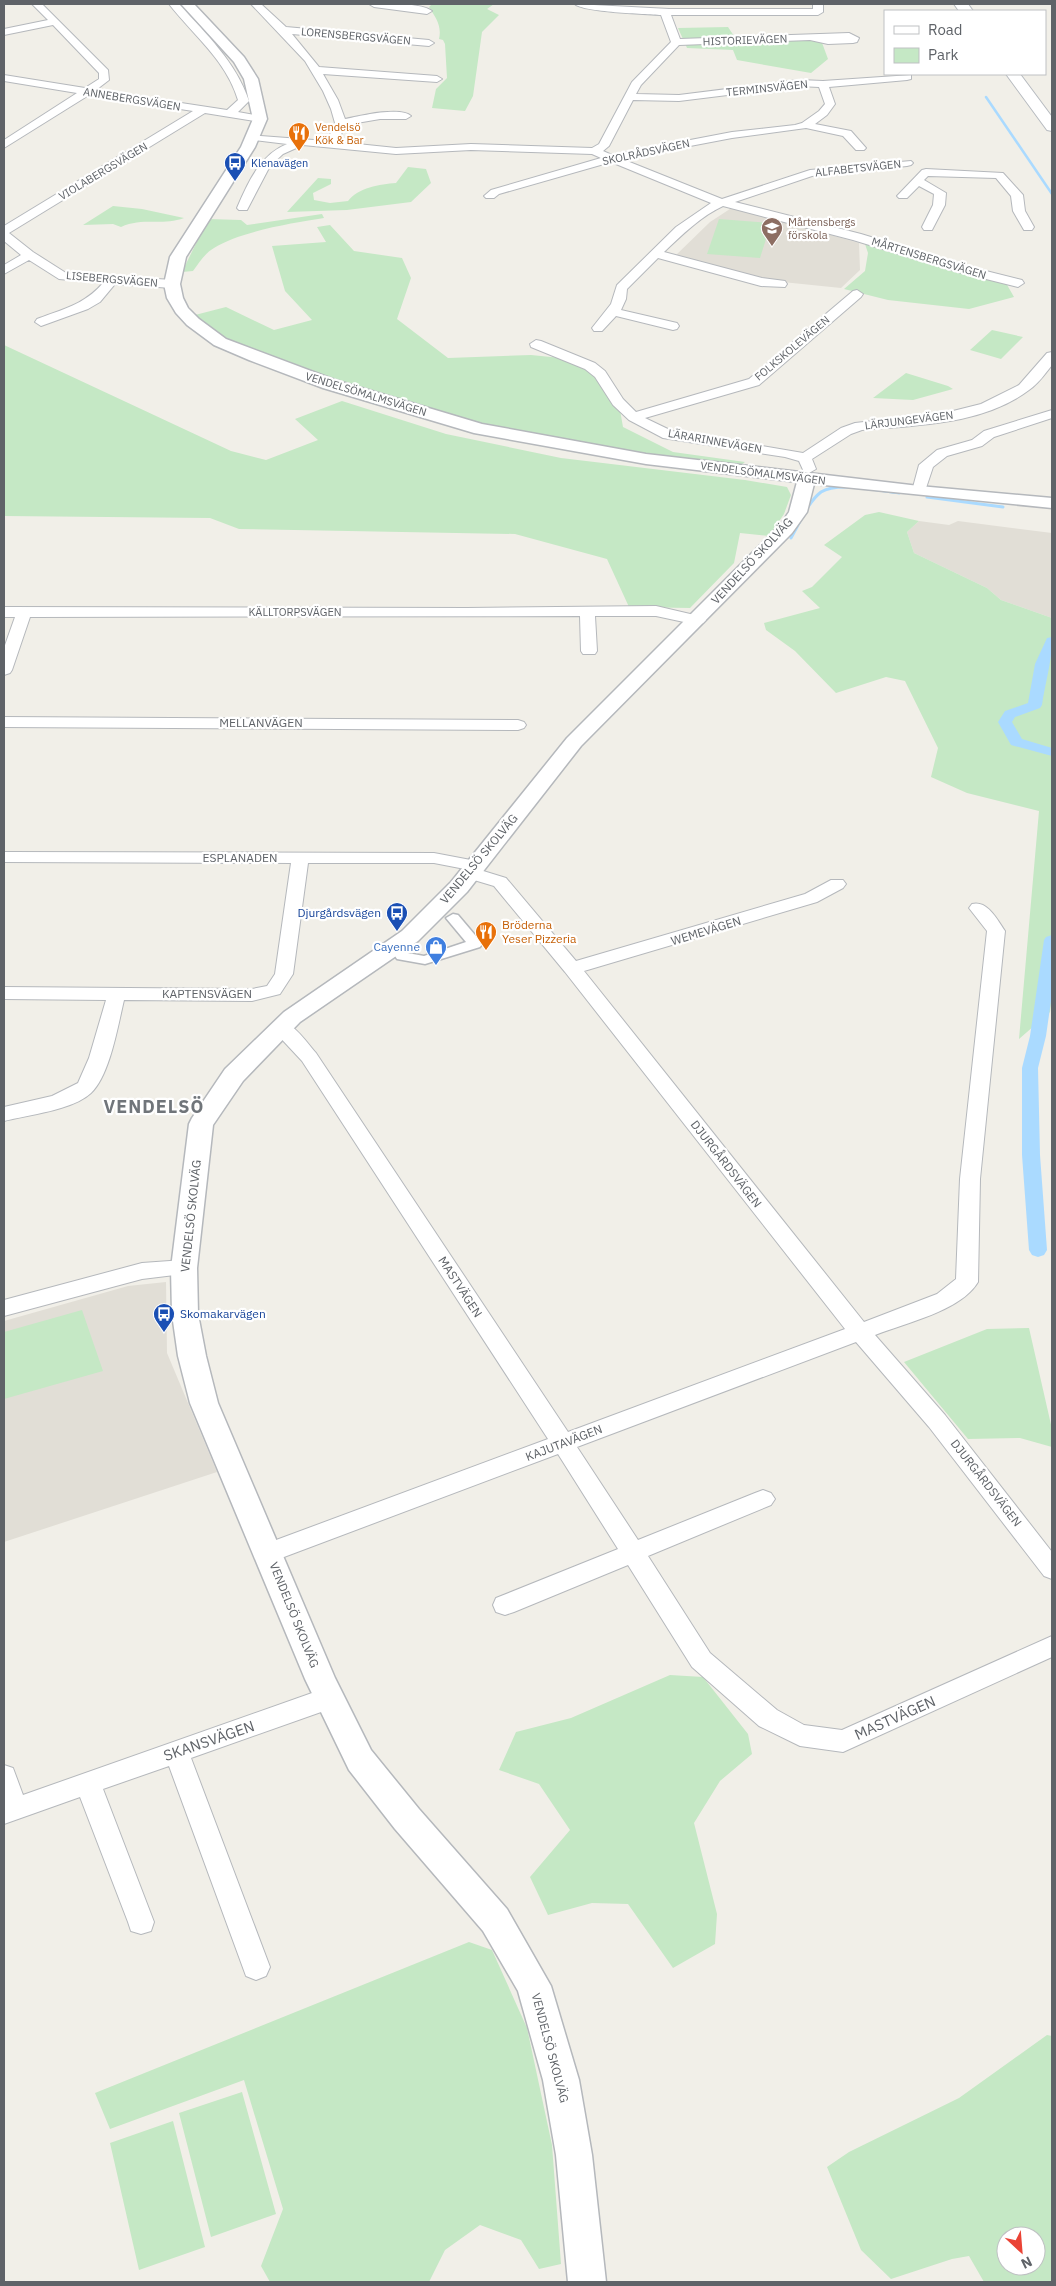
<svg xmlns="http://www.w3.org/2000/svg" width="1056" height="2286" font-family="'IBM Plex Sans',sans-serif">
  <style>
    .education { fill: #e1ded6 }
    .green { fill: #c5e8c5; fill-rule: evenodd }
    .lines { fill: none; stroke-linecap: round; stroke-linejoin: round }
    .stream-far1 { stroke: #aadaff; stroke-width: 2.5 }
    .stream { stroke: #aadaff; stroke-width: 3 }
    .canal { fill: #aadaff; fill-rule: evenodd }
    .pedestrian-casing { stroke: #b5b8bc; stroke-width: 3 }
    .minor-casing { stroke: #b5b8bc; stroke-width: 2 }
    .tertiary-casing { stroke: #b5b8bc; stroke-width: 3 }
    .secondary-casing { stroke: #b6babf; stroke-width: 2 }
    .pedestrian { fill: #fff; fill-rule: evenodd }
    .minor { fill: #fff; fill-rule: evenodd }
    .tertiary { fill: #fff; fill-rule: evenodd }
    .secondary { fill: #fff; fill-rule: evenodd }
    .labels { text-anchor: middle; stroke-width: 4.5; stroke-linejoin: round; paint-order: stroke }
    .far-street-label { font-size: 11px; fill: #5f6368; stroke: #fff }
    .far-food-label { font-size: 11px; fill: #c56008; stroke: #fff; text-anchor: start }
    .far-transit-label { font-size: 11px; fill: #164399; stroke: #fff; text-anchor: start }
    .far-education-label { font-size: 11px; fill: #785e54; stroke: #fff; text-anchor: start }
    .street-label { font-size: 12px; fill: #5f6368; stroke: #fff }
    .transit-label { font-size: 12px; fill: #164399; stroke: #fff; text-anchor: end }
    .food-label { font-size: 12px; fill: #c56008; stroke: #fff; text-anchor: start }
    .shop-label { font-size: 12px; fill: #366cbe; stroke: #fff; text-anchor: end }
    .near-street-label { font-size: 15px; fill: #5f6368; stroke: #fff }
    .district-label { font-size: 18px; font-weight: bold; letter-spacing: 1px; fill: #70757a; stroke: #fff }
  </style>
  <rect width="100%" height="100%" fill="#f1efe8"/>
  <path class="education" d="M733 207 859 243 860 270 841 288 763 280 674 257 710 222Z
    M919 521 949 525 958 521 1052 533V618L1001 600 987 588 914 553 907 532Z
    M166 1282 167 1353 217 1472 4 1542V1321L128 1286Z"/>
  <path class="green" d="M432 4H494L487 9 499 15 482 32 473 96 465 111 432 108 436 89 447 78 445 44 443 40 439 39C442 26 436 18 429 7Z
    M728 27 738 42 821 40 828 59 811 73 737 60 733 50 687 48 678 28Z
    M408 167 426 169 431 183 411 202 347 210 287 212 318 178 331 179V184L313 193 314 200 330 203 348 201C358 188 380 184 396 183Z
    M113 206 142 209 184 218C163 226 142 217 121 227L113 224 83 225Z
    M322 214 324 218C293 223 241 231 214 248 205 253 199 263 193 271L182 272 208 219 241 220 247 225Z
    M719 219 771 223 760 258 707 254Z
    M330 225 354 251 402 258 411 278 397 319 448 358 531 355 561 358 583 366 594 376 620 410 623 427 673 452 745 462 741 465C593 450 445 423 306 369 281 360 247 351 224 338 214 333 204 322 195 315L226 307 274 330 312 320 285 291 272 246 326 242 317 227Z
    M865 244 1006 283 1014 297 969 309 888 300 844 289 865 271 868 253Z
    M992 330 1023 337 1001 359 970 350Z
    M4 345 231 451 266 460 318 440 295 419 342 401 446 434 561 458 745 480 787 487 791 495 784 514 769 536 740 533 734 563 690 608 629 607 607 559 515 534 239 529 210 518 4 516Z
    M906 373 948 386 953 389 913 400 873 398Z
    M879 512 919 521 907 532 914 553 987 588 1001 600 1052 618V996L1050 1012 1019 1039 1039 811 967 793 931 777 938 748 905 681 886 677 836 693 795 651 766 630 764 623 820 608 802 591 812 587 842 557 824 545 865 515Z
    M82 1310 103 1371 4 1399V1332Z
    M1029 1328 1052 1429V1447L1020 1438 968 1439 904 1362 987 1329Z
    M670 1675 703 1677 748 1734 752 1754 720 1781 694 1823 717 1914 715 1944 673 1968 628 1904 592 1903 548 1915 530 1877 570 1830 539 1784 499 1770 516 1732 571 1718Z
    M469 1942 492 1950 527 2028 552 2145 561 2264 539 2269 521 2240 480 2225 445 2250 429 2282H270L261 2266 283 2209 244 2080 110 2129 95 2093Z
    M1047 2035 1052 2036V2282H984L969 2256 952 2259 891 2279 861 2250 827 2167 849 2152 959 2098ZM1006 2236H1036V2266H1006Z
    M242 2092 276 2214 211 2237 179 2113Z
    M173 2121 205 2247 139 2270 110 2143Z"/>
  <g class="lines">
    <path class="stream-far1" d="M986 97 1052 194"/>
    <path class="stream" d="M927 497 1003 507
      M791 538C800 523 807 503 821 492 838 481 879 491 899 493"/>
    <path class="canal" d="M1052 637C1053 657 1045 684 1042 705L1040 708 1015 717 1012 722 1022 739 1052 748V756L1011 745 998 722 1005 711 1028 703 1035 664 1047 638Z
      M1052 935V994L1046 1036 1038 1068 1040 1155 1047 1250 1044 1255 1038 1257 1032 1255 1029 1250 1022 1155V1068L1030 1036 1044 940 1046 937Z"/>
    <g class="pedestrian-casing">
      <path id="pedestrian" d="M453 914 458 915 480 941 482 944 480 947 425 964 397 959 395 956 397 953 402 952 424 956 466 942 446 918Z"/>
    </g>
    <g class="minor-casing">
      <path id="minor" d="M32 4H42L108 70 109 80 96 90 227 110 238 100C226 60 194 36 169 4H179C206 34 236 62 249 101L238 112 260 116 265 119 260 122 205 113 9 233 33 252 66 273 172 280 178 284 172 288 115 284 100 302 88 309 41 326 35 322 37 319C63 309 84 305 103 283L59 279 29 260 4 274V265L21 255 4 241V226L193 111 89 95 4 148V140L77 93 4 81V75L85 88 99 79V73L53 25 4 35V29L48 20Z
        M251 4H261L286 27 429 40 434 43 429 46 292 34 319 67 437 76 442 79 437 82 323 74 338 100 345 119C359 116 401 106 411 116L406 119H380L345 125 338 142 396 148 471 144 592 148 599 144 632 82 671 42 661 15C646 14 582 12 575 4L669 9H813V4H823V12L818 15H671L680 39 849 33 859 38 857 42 853 43 828 44 810 40 679 45 641 85 636 94 679 95 799 80 823 81 911 75V79L907 80 829 87 835 104 827 115 815 124 851 131 866 148 864 150H856L843 136 806 128 732 138 622 159 722 199 810 170 911 161 913 163 911 165 907 166 812 176 735 202 861 234 966 266 1022 280 1024 283 1018 287 958 272 853 240 723 206C701 216 682 235 664 252L762 278 785 281 787 284 785 287 761 286 658 258 627 289 626 299 621 310 677 323 679 326 677 329 673 330 616 316 602 331H594L592 328 611 304 617 285 676 227 711 203 611 162 499 194 494 198H486L484 196 491 190 601 158 592 154 471 150 396 154 303 145 283 154 270 166 247 210H239L237 208C248 182 260 155 287 144L253 140 249 139 247 137 249 135 327 141 335 123 331 109 323 91 305 61ZM799 86 819 87 825 104 819 111 802 123 795 125 732 132 612 155 603 151 609 146 633 100 679 101Z
        M369 4C383 3 422 3 432 11L427 14 374 7Z
        M926 169 1003 173 1023 195 1025 211 1034 227 1032 230H1024L1013 211 1011 196 996 178 928 176 924 180 946 193 945 205 932 230H924L922 227 933 205 934 194 919 186 907 198H899L897 196 922 170Z
        M857 290 863 294 861 297 759 385 645 418 672 431 803 453 841 428 855 423 945 413 981 404 1019 385 1047 353 1052 352V365C1045 374 1038 384 1029 390 983 425 917 425 862 430L851 434 812 459 816 469 809 473 804 472 799 461 785 457 663 438 629 420 613 405 595 377 585 369 531 347 530 344 536 340 541 341 595 363 605 371 623 399 636 412 749 379 853 291Z
        M1052 410V418L994 437 982 446 947 456 933 467 924 494H914L912 491 919 465 937 450 972 440 984 431Z
        M656 606 703 617 706 620 703 623 698 625 656 616H595L597 651 595 654H583L581 651 580 616 30 617 12 670 10 673 4 675V648L15 617H4V607L467 608Z
        M4 717 518 720 524 722 526 725 524 728 518 730 4 727Z
        M4 852 434 853 476 861 482 862 485 866 480 870 506 878 576 961 805 894 831 880H843L846 884 843 888 817 902 584 971 864 1322 937 1294 956 1279 960 1179 987 931 969 908 972 904C987 900 997 919 1005 931L980 1179 978 1282C961 1311 905 1323 875 1335L945 1415 1052 1552V1579L1044 1576 929 1427 856 1342 577 1447 638 1540 755 1493 763 1490 771 1493 775 1499 771 1505 648 1556 710 1653 777 1710 804 1725 842 1730 1052 1636V1657L843 1752 800 1746 759 1726 692 1667 628 1565 514 1612 505 1615 496 1612 493 1605 496 1598 618 1549 558 1454 276 1560 268 1563 260 1560 256 1553 260 1546 548 1439 302 1061 274 1031 272 1027 274 1023C292 1018 305 1041 316 1053L568 1432 845 1329 565 972 494 886 464 877 461 873 465 869 434 863H308L293 974 280 994 252 1001 124 1000C118 1025 110 1075 91 1093 73 1110 28 1115 4 1121V1107L52 1096 78 1083 89 1058 106 1000 4 999V987L252 989 267 986 275 974 291 863 4 862Z
        M184 1260 191 1263 195 1268 191 1273 142 1279 4 1316V1300L142 1263Z
        M329 1687 338 1690 341 1698 338 1706 191 1758 270 1967 266 1976 256 1980 246 1976 169 1766 103 1789 154 1922 151 1931 141 1934 131 1931 128 1922 80 1797 4 1824V1765L13 1768 23 1795Z"/>
    </g>
    <g class="tertiary-casing">
      <path id="tertiary" d="M181 4H194L244 57 258 79 267 119 255 147 186 257 180 284 183 298 188 308 199 319 226 339 335 380 482 424 646 454 919 486 1052 498V508L814 484 807 512 792 533 581 746 467 892 418 941 300 1022 243 1081 213 1125 197 1268 198 1314 206 1356 218 1403 335 1678 371 1750 419 1809 507 1909 551 1986 579 2080 592 2155 606 2282H568L556 2155 543 2080 518 1991 483 1931 395 1829 349 1770 305 1679 190 1403 178 1356 172 1314 171 1268 189 1124 192 1118 225 1069 284 1012 402 931 451 882 567 738 780 525 789 512 797 482 646 464 474 433 323 388 249 360 214 345 187 325 176 313 167 298 164 284 170 257 241 147 253 119 244 79 234 62Z"/>
    </g>
    <g class="secondary-casing">
      <path id="secondary" d="M954 4H968L973 11H959Z
        M1006 74H1020L1052 117V131L1047 130Z"/>
    </g>
    <use href="#pedestrian" class="pedestrian"/>
    <use href="#minor" class="minor"/>
    <use href="#tertiary" class="tertiary"/>
    <use href="#secondary" class="secondary"/>
  </g>
  <defs>
    <g id="restaurant-pin" transform="scale(1.125)"><path d="M0 17L-7.5 6A9.5 9.5 0 1 1 7.5 6Z" fill="#e8710a" stroke="#fff"/><path d="M-5-6h1v4h1v-4h1v4h1v-4h1v5L-1.5 .5V6h-2V.5L-5-1ZM5-6V6H3V1.5H1.5Q1.5-4 5-6Z" fill="#fff"/></g>
    <g id="bus-pin" transform="scale(1.125)"><path d="M0 17L-7.5 6A9.5 9.5 0 1 1 7.5 6Z" fill="#1a4fb4" stroke="#fff"/><path d="M-5-6H5V4H4V6H2V4H-2V6H-4V4H-5ZM-3.5-4V0h7V-4ZM-3.5 1.2v1.5H-2V1.2ZM2 1.2v1.5H3.5V1.2Z" fill="#fff"/></g>
    <g id="school-pin" transform="scale(1.125)"><path d="M0 17L-7.5 6A9.5 9.5 0 1 1 7.5 6Z" fill="#8d6e63" stroke="#fff"/><path d="M0-5L7-2L0 1L-7-2ZM-4 1L0 2.5L4 1V4Q0 6-4 4Z" fill="#fff"/></g>
    <g id="shop-pin" transform="scale(1.125)"><path d="M0 17L-7.5 6A9.5 9.5 0 1 1 7.5 6Z" fill="#3f7fe0" stroke="#fff"/><path d="M-5-2.5h2.3a2.7 3.5 0 0 1 5.4 0H5L5.5 6h-11ZM-1.5-2.5h3a1.5 2.3 0 0 0-3 0Z" fill="#fff"/></g>
  </defs>
  <g fill-rule="evenodd">
    <use href="#restaurant-pin" x="299" y="133"/>
    <use href="#bus-pin" x="235" y="163"/>
    <use href="#school-pin" x="772" y="228"/>
    <use href="#bus-pin" x="397" y="913"/>
    <use href="#restaurant-pin" x="486" y="932"/>
    <use href="#shop-pin" x="436" y="947"/>
    <use href="#bus-pin" x="164" y="1314"/>
  </g>
  <g class="labels">
    <g class="far-street-label">
      <text transform="translate(356 36) rotate(5)" y="4">LORENSBERGSVÄGEN</text>
      <text transform="translate(745 40) rotate(-2)" y="4">HISTORIEVÄGEN</text>
      <text transform="translate(767 88) rotate(-6)" y="4">TERMINSVÄGEN</text>
      <text transform="translate(132 99) rotate(9)" y="4">ANNEBERGSVÄGEN</text>
      <text transform="translate(646 152) rotate(-12)" y="4">SKOLRÅDSVÄGEN</text>
      <text transform="translate(858 168) rotate(-6)" y="4">ALFABETSVÄGEN</text>
      <text transform="translate(103 171) rotate(-31)" y="4">VIOLABERGSVÄGEN</text>
      <text transform="translate(929 258) rotate(17)" y="4">MÅRTENSBERGSVÄGEN</text>
      <text transform="translate(112 279) rotate(5)" y="4">LISEBERGSVÄGEN</text>
      <text transform="translate(792 348) rotate(-40)" y="4">FOLKSKOLEVÄGEN</text>
      <text transform="translate(366 394) rotate(17)" y="4">VENDELSÖMALMSVÄGEN</text>
      <text transform="translate(909 420) rotate(-7)" y="4">LÄRJUNGEVÄGEN</text>
      <text transform="translate(715 441) rotate(10)" y="4">LÄRARINNEVÄGEN</text>
      <text transform="translate(763 473) rotate(7)" y="4">VENDELSÖMALMSVÄGEN</text>
      <text x="295" y="616">KÄLLTORPSVÄGEN</text>
    </g>
    <g class="far-food-label">
      <text x="315" y="131">Vendelsö<tspan x="315" dy="13">Kök &amp; Bar</tspan></text>
    </g>
    <g class="far-transit-label">
      <text x="251" y="167">Klenavägen</text>
    </g>
    <g class="far-education-label">
      <text x="788" y="226">Mårtensbergs<tspan x="788" dy="13">förskola</tspan></text>
    </g>
    <g class="street-label">
      <text transform="translate(752 561) rotate(-47)" y="4">VENDELSÖ SKOLVÄG</text>
      <text x="261" y="727">MELLANVÄGEN</text>
      <text x="240" y="862">ESPLANADEN</text>
      <text transform="translate(479 859) rotate(-50)" y="4">VENDELSÖ SKOLVÄG</text>
      <text transform="translate(706 931) rotate(-17)" y="4">WEMEVÄGEN</text>
      <text x="207" y="998">KAPTENSVÄGEN</text>
      <text transform="translate(726 1164) rotate(52)" y="4">DJURGÅRDSVÄGEN</text>
      <text transform="translate(191 1216) rotate(-84)" y="4">VENDELSÖ SKOLVÄG</text>
      <text transform="translate(460 1287) rotate(57)" y="4">MASTVÄGEN</text>
      <text transform="translate(564 1443) rotate(-21)" y="4">KAJUTAVÄGEN</text>
      <text transform="translate(986 1483) rotate(52)" y="4">DJURGÅRDSVÄGEN</text>
      <text transform="translate(294 1615) rotate(68)" y="4">VENDELSÖ SKOLVÄG</text>
      <text transform="translate(550 2048) rotate(75)" y="4">VENDELSÖ SKOLVÄG</text>
    </g>
    <g class="transit-label">
      <text x="381" y="917">Djurgårdsvägen</text>
      <text x="180" y="1318" text-anchor="start">Skomakarvägen</text>
    </g>
    <g class="food-label">
      <text x="502" y="929">Bröderna<tspan x="502" dy="14">Yeser Pizzeria</tspan></text>
    </g>
    <g class="shop-label">
      <text x="420" y="951">Cayenne</text>
    </g>
    <g class="near-street-label">
      <text transform="translate(895 1718) rotate(-24)" y="5">MASTVÄGEN</text>
      <text transform="translate(209 1741) rotate(-19)" y="5">SKANSVÄGEN</text>
    </g>
    <g class="district-label">
      <text x="154" y="1113">VENDELSÖ</text>
    </g>
  </g>
  <rect width="1056" height="2286" fill="none" stroke="#5f6368" stroke-width="10"/>
  <rect x="884" y="10" width="162" height="65" fill="#ffffff" stroke="#bfc1c3"/>
  <rect x="894" y="26" width="25" height="8" fill="#ffffff" stroke="#bfc1c3"/>
  <text x="928" y="35" font-size="15" fill="#5f6368">Road</text>
  <rect x="894" y="48" width="25" height="15" fill="#c5e8c5" stroke="#bfc1c3"/>
  <text x="928" y="60" font-size="15" fill="#5f6368">Park</text>
  <g transform="translate(1021 2251) rotate(154)"><circle r="24" fill="#ffffff" stroke="#bfc1c3"/>
  <path d="M0-4L9 19L0 12L-9 19Z" fill="#ea4335"/>
  <text y="-8" font-size="14" font-weight="bold" text-anchor="middle" fill="#5f6368">N</text>
  </g>
</svg>
